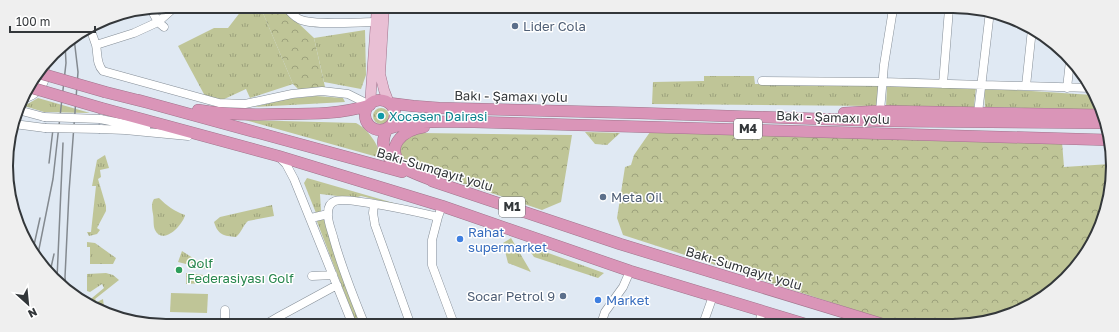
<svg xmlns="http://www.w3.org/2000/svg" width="1119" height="332" font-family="'Golos Text',sans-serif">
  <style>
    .grass { fill: url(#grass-tufts) }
    .forest { fill: url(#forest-crowns) }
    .pitch { fill: #bfc597 }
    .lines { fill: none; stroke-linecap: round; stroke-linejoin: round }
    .minor-casing { stroke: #858e97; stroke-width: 9 }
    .major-casing { stroke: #a0748c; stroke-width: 11 }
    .highway-casing { stroke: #a0748c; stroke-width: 12 }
    .minor { stroke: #fff; stroke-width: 8 }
    .major { stroke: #e9bfd4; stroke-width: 10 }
    .highway { stroke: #da95b8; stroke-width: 11 }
    .rail { stroke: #83898f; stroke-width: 1.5 }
    .minor-bridge-casing { stroke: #858e97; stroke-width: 9; stroke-linecap: butt }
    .highway-bridge-casing { stroke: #a0748c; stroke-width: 12; stroke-linecap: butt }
    .minor-bridge { stroke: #fff; stroke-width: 8 }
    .highway-bridge { stroke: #da95b8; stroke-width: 11 }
    .service-dot { fill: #5c6f8a; stroke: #fff; stroke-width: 1.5 }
    .culture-dot { fill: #0f9aa8; stroke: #fff; stroke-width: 1.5 }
    .shop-dot { fill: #3f7fe0; stroke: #fff; stroke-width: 1.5 }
    .leisure-dot { fill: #2e9e5b; stroke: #fff; stroke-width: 1.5 }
    .labels { text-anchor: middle; stroke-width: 3; stroke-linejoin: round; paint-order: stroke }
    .shield { fill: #fff; stroke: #707375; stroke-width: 1 }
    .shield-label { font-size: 12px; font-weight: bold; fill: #33373a }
    .service-label { font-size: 13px; fill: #4e5e75; stroke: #fff; text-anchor: start }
    .street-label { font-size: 13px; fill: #33373a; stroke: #fff }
    .culture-label { font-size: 13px; fill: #0d838f; stroke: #fff; text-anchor: start }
    .shop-label { font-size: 13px; fill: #366cbe; stroke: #fff; text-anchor: start }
    .leisure-label { font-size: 13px; fill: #27864d; stroke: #fff; text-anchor: start }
    .rim { fill: none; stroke: #33373a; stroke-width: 2 }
  </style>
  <defs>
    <pattern id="grass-tufts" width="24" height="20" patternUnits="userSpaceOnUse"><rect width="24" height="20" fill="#bfc597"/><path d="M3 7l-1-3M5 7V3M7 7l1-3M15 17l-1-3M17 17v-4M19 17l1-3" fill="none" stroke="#9ca17c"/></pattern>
    <pattern id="forest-crowns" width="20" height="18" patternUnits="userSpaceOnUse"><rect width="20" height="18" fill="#bfc597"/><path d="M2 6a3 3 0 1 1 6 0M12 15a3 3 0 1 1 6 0" fill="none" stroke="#9ca17c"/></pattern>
  </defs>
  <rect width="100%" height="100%" fill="#e0e9f3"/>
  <path class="grass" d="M245 6H260L293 84 250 98 246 89 220 101 205 96 178 46 214 28H228Z
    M365 30 366 75 361 89 324 82 314 38Z
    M704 76H754L755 84 879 85 878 106 652 104 653 82 704 81Z
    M887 85 976 87 974 107H886Z
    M984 88 1093 95 1100 110 985 107Z
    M316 96 343 98 345 102 254 107 286 99Z
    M38 98 90 113 44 112 24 106Z
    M373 116a8 8 0 1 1 16 0a8 8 0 1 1-16 0Z
    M245 120 356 123C368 129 379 145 381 158Z
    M585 132 620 133 607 145 595 144Z
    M105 155 109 168 100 170 101 177 98 179 106 206V211L97 228 100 230 97 234 89 236 87 232H91L96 186H92L97 160Z
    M307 178 418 210 361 196 355 198 320 194 321 211 316 213 304 183Z
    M159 198C167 206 174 211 185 215 183 225 163 246 155 230 153 226 154 219 153 214 152 208 151 204 154 199Z
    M272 205 274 216 248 221C243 225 242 232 236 237 224 236 218 235 214 222L220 217Z
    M325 217 361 323H356L316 219Z
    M511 238 531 272 508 263 503 243Z
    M87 242 95 243 116 258 113 264H90V247H87Z
    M526 245 604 273 598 278 534 257Z
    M182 251 207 267 206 269 178 262Z
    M106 273 113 275 119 280 95 299 97 302 103 299 104 307 109 312 101 307 99 308 90 304 92 298 104 288 102 284 90 292 87 291V274Z
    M186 273 204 275 207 279 206 282 204 283 186 284Z"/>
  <path class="forest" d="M260 6H280L314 38 325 87 299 90 293 84Z
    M650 132 1062 142 1064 167 1110 164V197L1092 246 1059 286 1014 314 974 325 898 324 623 235 617 218 625 167 631 165 634 155Z
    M420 133 572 135 561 202 542 210 408 165C402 158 394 147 404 139 407 136 415 135 420 133Z"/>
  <path class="pitch" d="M171 293 208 294 207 313 170 312Z"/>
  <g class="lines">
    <g class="minor-casing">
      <path id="minor" d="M285 6C289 11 293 16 299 19 311 26 359 22 376 22
        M175 7 158 22 134 33 96 45C98 54 96 64 103 71L219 103 245 104 292 94 322 91 348 94 370 105
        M151 9 158 22 164 27
        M90 28 96 45
        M762 81 882 82 1091 88
        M943 84 949 9
        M1026 86 1032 29
        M1067 88 1070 61
        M21 99C38 96 48 83 45 66
        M18 110 44 117
        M880 111 884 65 893 9
        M978 113 990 11
        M100 119 146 128
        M14 124 45 128
        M100 129 125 130 188 136
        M279 157 286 164 294 179 352 323
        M374 204 373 213 375 225 410 323
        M438 217 432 240V265L454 324
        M311 218 328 214
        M312 276 333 275
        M225 310V323
        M268 323 280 316
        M284 323 280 316 337 285
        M364 323C353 296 342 268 334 240 332 231 327 221 328 213 328 207 330 203 335 201 346 196 422 213 438 217L442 206
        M601 324 605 312 623 287 630 271
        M703 324 713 296
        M759 324 762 311"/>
    </g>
    <g class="major-casing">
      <path id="major" d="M384 7 380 74 384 90 389 103
        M370 105 377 7"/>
    </g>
    <g class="highway-casing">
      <path id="highway" d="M105 92 145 102
        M138 100 402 172
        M365 115a15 15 0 1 1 30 0a15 15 0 1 1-30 0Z
        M389 103 413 106 439 108 638 113 882 121 1105 123
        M101 108 278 156 442 206 630 271 805 324
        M198 110C226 115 255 115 284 114 313 114 342 114 370 105
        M844 113 880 111 1102 115
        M403 166C383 147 403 130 424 127
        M432 181 620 244 882 324
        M439 183C416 173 370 163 387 129 415 119 445 122 474 122L1110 140"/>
    </g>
    <use href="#minor" class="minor"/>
    <use href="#major" class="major"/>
    <use href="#highway" class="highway"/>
    <path class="rail" d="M49 163 53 129
      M32 254 40 218
      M37 259 53 179 66 63 65 43
      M50 272 54 254
      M57 279 63 143
      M66 288 65 277 69 192 78 72 74 38"/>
    <g class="minor-bridge-casing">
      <path id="minor-bridge" d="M44 117 100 119
        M45 128 100 129"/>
    </g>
    <g class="highway-bridge-casing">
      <path id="highway-bridge" d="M39 73 105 92
        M29 87 101 108"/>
    </g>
    <use href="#minor-bridge" class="minor-bridge"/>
    <use href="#highway-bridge" class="highway-bridge"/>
  </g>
  <g class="service-dot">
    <circle cx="515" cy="26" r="4"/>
    <circle cx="603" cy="197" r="4"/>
    <circle cx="563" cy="296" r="4"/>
  </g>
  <circle class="culture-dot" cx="381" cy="116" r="4"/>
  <g class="shop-dot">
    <circle cx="460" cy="239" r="4"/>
    <circle cx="598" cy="300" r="4"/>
  </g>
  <circle class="leisure-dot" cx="179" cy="270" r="4"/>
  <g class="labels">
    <g class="shield">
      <rect x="734" y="119" width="28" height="20" rx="3"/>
      <rect x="499" y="197" width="26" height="20" rx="3"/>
    </g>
    <g class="shield-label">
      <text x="748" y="133">M4</text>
      <text x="512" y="211">M1</text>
    </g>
    <g class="service-label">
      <text x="523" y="31">Lider Cola</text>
      <text x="611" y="202">Meta Oil</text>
      <text x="555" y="301" text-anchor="end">Socar Petrol 9</text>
    </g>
    <g class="street-label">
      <text transform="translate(511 96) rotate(1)" y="5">Bakı - Şamaxı yolu</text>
      <text transform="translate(833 117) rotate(2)" y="5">Bakı - Şamaxı yolu</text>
      <text transform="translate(435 169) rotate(17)" y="5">Bakı-Sumqayıt yolu</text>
      <text transform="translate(744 268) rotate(17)" y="5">Bakı-Sumqayıt yolu</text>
    </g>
    <g class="culture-label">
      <text x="389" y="121">Xocəsən Dairəsi</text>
    </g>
    <g class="shop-label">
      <text x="468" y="237">Rahat<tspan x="468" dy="15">supermarket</tspan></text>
      <text x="606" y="305">Market</text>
    </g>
    <g class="leisure-label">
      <text x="187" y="268">Qolf<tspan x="187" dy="15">Federasiyası Golf</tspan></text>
    </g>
  </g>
  <path d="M0 0H1119V332H0ZM166 13H953A153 153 0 0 1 1106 166V166A153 153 0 0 1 953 319H166A153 153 0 0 1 13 166V166A153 153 0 0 1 166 13Z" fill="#efefef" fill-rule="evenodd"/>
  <path class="rim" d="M166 13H953A153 153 0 0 1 1106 166V166A153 153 0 0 1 953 319H166A153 153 0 0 1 13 166V166A153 153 0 0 1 166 13Z"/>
  <g transform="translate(28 304) rotate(153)" stroke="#ffffff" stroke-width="3" paint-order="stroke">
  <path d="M0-3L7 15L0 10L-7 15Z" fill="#33373a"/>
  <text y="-6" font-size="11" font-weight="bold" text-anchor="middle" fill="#33373a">N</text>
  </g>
  <path d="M10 26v6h85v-6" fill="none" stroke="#33373a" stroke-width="2"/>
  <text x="16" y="26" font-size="12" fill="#33373a" stroke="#ffffff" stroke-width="3" paint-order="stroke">100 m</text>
</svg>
